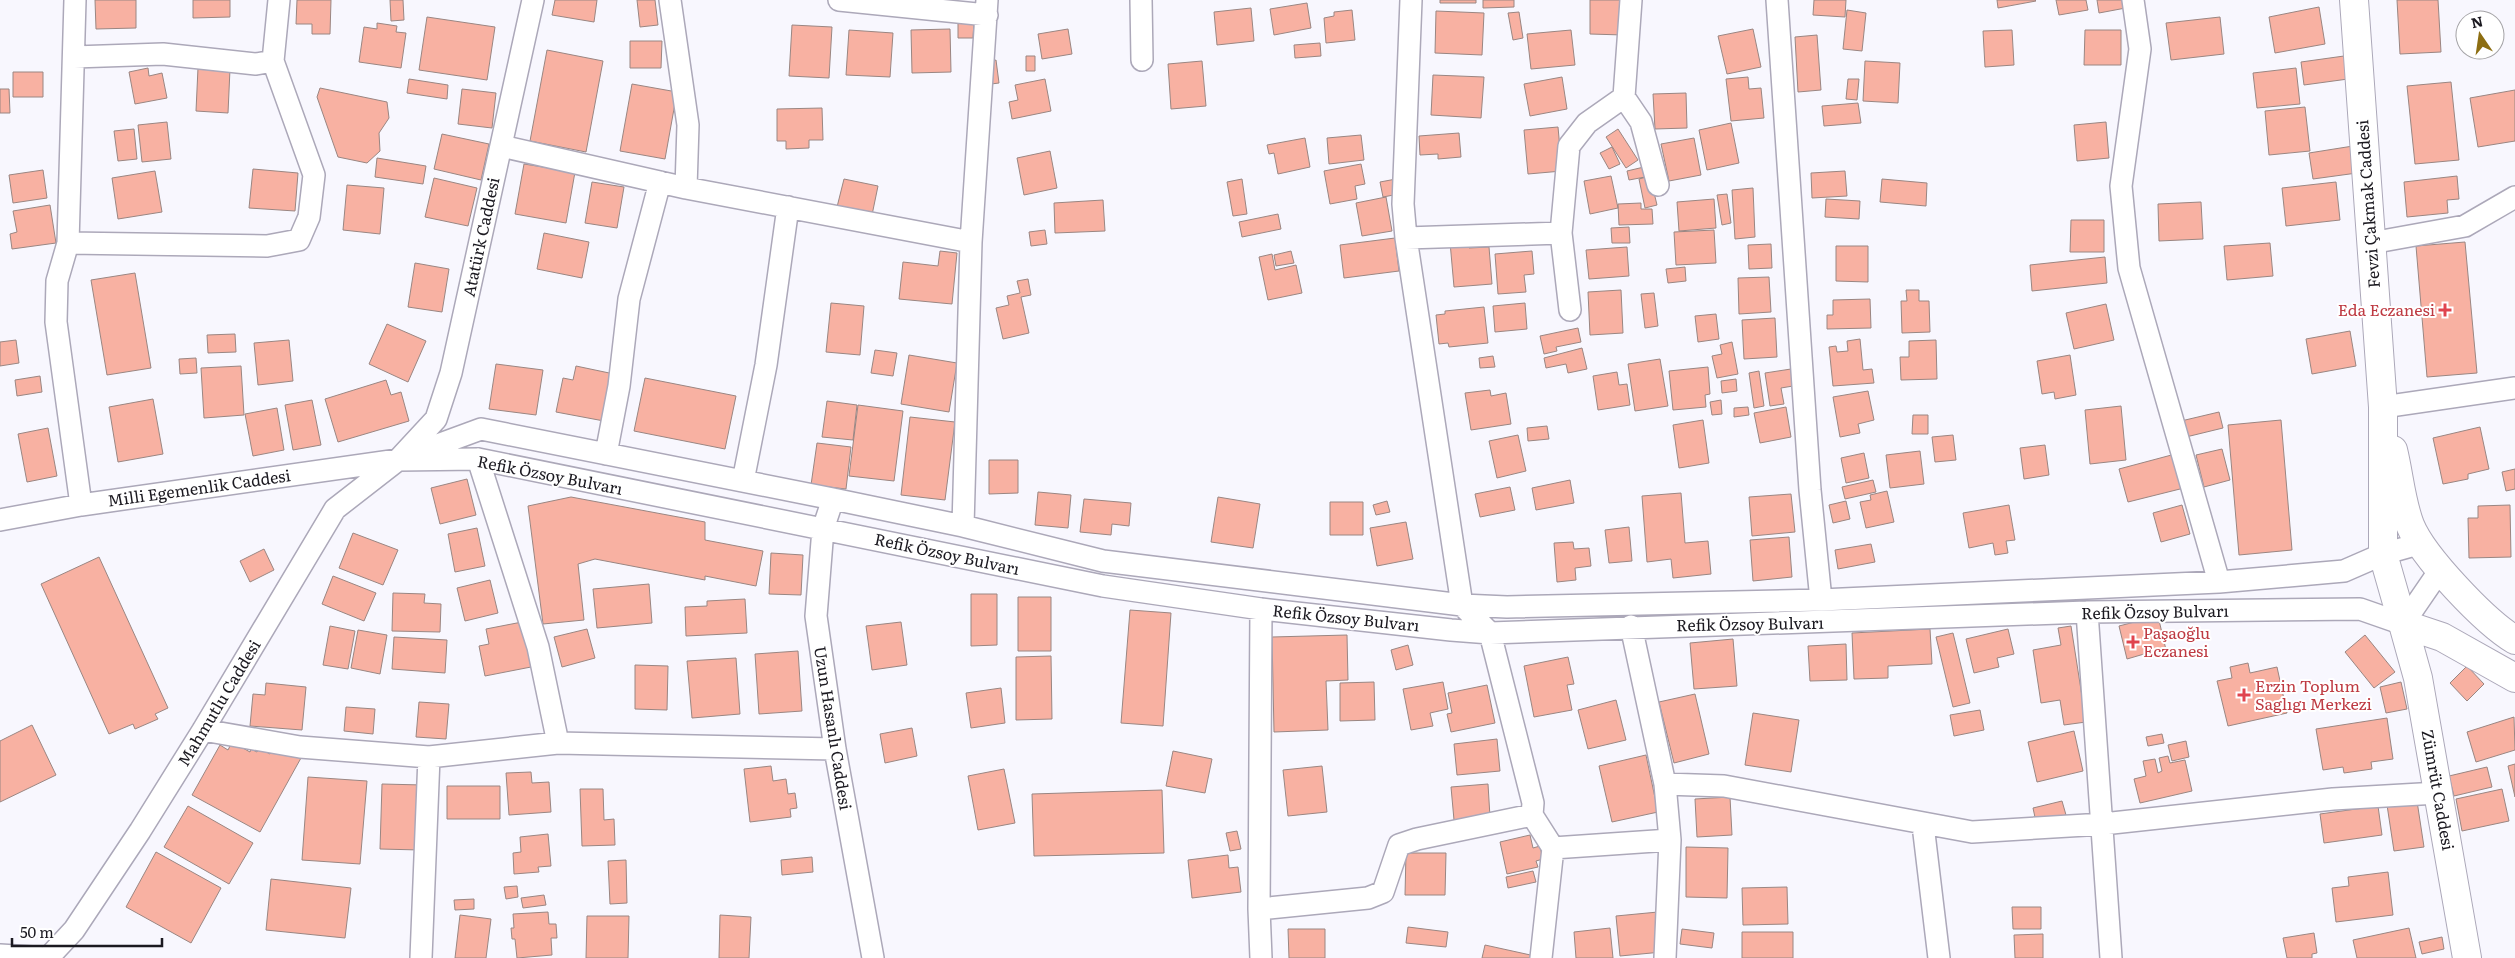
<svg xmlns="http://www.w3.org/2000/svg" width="2515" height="958" font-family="Literata,serif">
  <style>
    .building { fill: #f8b1a2; stroke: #9a8682 }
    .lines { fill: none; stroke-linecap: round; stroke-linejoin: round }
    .street-casing { stroke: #aca8b9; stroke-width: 24 }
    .secondary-casing { stroke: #aca8b9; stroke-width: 30 }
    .street { stroke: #fff; stroke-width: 21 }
    .secondary { stroke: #fff; stroke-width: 28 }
    .health-dot { fill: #e0444e; stroke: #fff; stroke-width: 2 }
    .labels { text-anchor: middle; stroke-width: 4; stroke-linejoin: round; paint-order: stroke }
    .street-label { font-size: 16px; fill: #1b1920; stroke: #fff }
    .health-label { font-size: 16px; fill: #be3a42; stroke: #fff; text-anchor: start }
  </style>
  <rect width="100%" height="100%" fill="#f8f7fe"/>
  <path class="building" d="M95 0H136V28L96 29Z
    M193 0H230V17L193 18Z
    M297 0H331L330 34H312V24H296Z
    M390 0H403L404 20 391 21Z
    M555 0H597L594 22 552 15Z
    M637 0H655L658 25 640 27Z
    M1440 0H1476V3H1440Z
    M1483 0H1514V7L1483 8Z
    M1590 0H1624L1623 35 1590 34Z
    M1814 0H1846L1845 17 1813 15Z
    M1997 0H2035L2036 1 1998 8Z
    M2056 0H2086L2088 10 2059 15Z
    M2097 0H2129L2131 7 2099 13Z
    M2397 0H2438L2441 52 2400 54Z
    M1307 3 1311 28 1274 35 1270 9Z
    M2319 7 2325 44 2275 53 2269 17Z
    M1251 8 1254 41 1217 45 1214 12Z
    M1352 10 1355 40 1326 43 1324 18 1334 16V12Z
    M1847 10 1866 13 1862 51 1843 49Z
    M1436 11 1484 13 1482 55 1435 53Z
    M1519 12 1523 38 1513 40 1508 13Z
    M427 17 495 27 487 80 419 70Z
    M2220 17 2224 54 2171 60 2166 23Z
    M958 22H974L973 38H958Z
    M377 23 397 26 396 32 406 33 401 68 359 62 364 27 377 29Z
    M792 25 832 27 829 78 789 76Z
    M950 29 951 72 912 73 911 30Z
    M1068 29 1072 54 1042 59 1038 34Z
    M1753 29 1761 67 1727 74 1718 36Z
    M849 30 893 33 890 77 846 75Z
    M1571 30 1575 65 1531 69 1527 34Z
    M2012 30 2014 65 1985 67 1983 31Z
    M2085 30H2121V65H2084Z
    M1817 35 1821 90 1798 92 1795 37Z
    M630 41H662L661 68H630Z
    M1320 43 1321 56 1295 58 1294 45Z
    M547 50 603 61 586 152 530 141Z
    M1026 56H1035V71H1026Z
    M2344 56 2348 79 2304 85 2301 62Z
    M996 60 999 83 991 84 988 62Z
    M1202 61 1206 106 1171 109 1168 64Z
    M1865 61 1900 63 1898 103 1863 101Z
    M148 68 149 76 162 73 167 98 135 104 129 72Z
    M198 68 230 69 228 113 196 111Z
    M2296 68 2300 104 2257 108 2253 73Z
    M13 72H43V97H13Z
    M1433 75 1484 77 1481 118 1431 115Z
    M1562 77 1567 109 1530 116 1524 84Z
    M1748 77 1749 89 1761 88 1764 118 1731 121 1726 79Z
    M409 79 448 85 447 99 407 93Z
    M1045 79 1051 111 1012 119 1009 102 1018 100 1015 85Z
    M1848 79H1859L1857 100 1846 99Z
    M2451 82 2459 160 2415 164 2407 86Z
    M632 84 677 92 665 159 620 151Z
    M320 88 387 102 389 118 379 133 380 151 367 163 338 157 317 97Z
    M0 89H9L10 113H0Z
    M462 89 496 93 492 128 458 124Z
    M2515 90V141L2478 147 2470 98Z
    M1686 93 1687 128 1655 129 1653 94Z
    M1858 103 1861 123 1824 126 1822 106Z
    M2305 107 2310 151 2269 155 2265 111Z
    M822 108 823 140H809V148L786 149V141H777V109Z
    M167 122 171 159 142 162 138 125Z
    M2106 122 2109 158 2077 161 2074 125Z
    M1731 123 1739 163 1707 170 1699 130Z
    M1558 127 1562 171 1528 174 1524 130Z
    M134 129 137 159 118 161 114 131Z
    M1618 129 1638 160 1626 168 1606 137Z
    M1459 133 1461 157 1438 159V154L1420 155 1419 136Z
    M442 134 489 144 481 180 434 169Z
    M1361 135 1364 160 1329 164 1327 138Z
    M1305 138 1310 167 1278 174 1274 153 1269 154 1267 145Z
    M1694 138 1701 175 1669 181 1661 144Z
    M2353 146 2357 173 2313 179 2309 153Z
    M1612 147 1620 164 1609 169 1600 153Z
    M1050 151 1057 188 1024 195 1017 158Z
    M377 158 426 166 423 184 375 177Z
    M524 164 575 172 566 223 515 214Z
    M1361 164 1365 184 1355 186 1357 199 1330 204 1324 171Z
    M1644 167 1645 177 1629 180 1627 171Z
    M253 169 298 173 295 211 249 208Z
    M43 170 47 198 13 203 9 175Z
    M155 171 162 212 118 219 112 178Z
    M1845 171 1847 196 1812 198 1811 173Z
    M1611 176 1618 208 1590 214 1584 181Z
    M1650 176 1657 205 1645 208 1639 179Z
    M2457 176 2459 199 2447 200 2448 213 2407 217 2404 182Z
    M434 178 477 188 468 226 425 217Z
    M844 179 878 186 872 215 837 207Z
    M1242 179 1247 214 1233 216 1227 182Z
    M1396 179 1399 194 1383 197 1380 182Z
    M1882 179 1927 183 1926 206 1880 202Z
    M592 182 624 187 617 228 585 223Z
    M2336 182 2340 220 2286 226 2282 188Z
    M347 185 384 188 380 234 343 230Z
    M1753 188 1755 237 1735 239 1732 190Z
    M1727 194 1731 223 1722 225 1717 195Z
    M1386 197 1392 231 1362 236 1356 203Z
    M1714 199 1716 228 1679 231 1677 202Z
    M1826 199 1860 201 1859 219 1825 217Z
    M1103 200 1105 231 1055 233 1054 203Z
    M2201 202 2203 239 2159 241 2158 204Z
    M1641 203V209H1652L1653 224 1619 225 1618 204Z
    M50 205 56 243 12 249 10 234 17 232 13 211Z
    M1278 214 1281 229 1242 237 1239 222Z
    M2071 220H2104V252H2070Z
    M1629 227 1630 243H1612L1611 228Z
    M1045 230 1047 244 1031 246 1029 232Z
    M1714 230 1716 263 1676 265 1674 232Z
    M544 233 589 242 582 278 537 269Z
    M1395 238 1399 271 1344 278 1340 245Z
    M1468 240 1469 248 1489 247 1492 284 1454 287 1450 242Z
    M2465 242 2477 373 2427 377 2416 246Z
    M2270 243 2273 276 2227 280 2224 246Z
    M1771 244 1772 268 1749 269 1748 245Z
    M1836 246H1868V282L1836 281Z
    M1627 247 1629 276 1589 279 1586 250Z
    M940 251 957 253 952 304 899 299 903 262 938 266Z
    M1291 251 1294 263 1276 266 1274 255Z
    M1532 251 1534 274 1524 275 1526 292 1498 294 1495 254Z
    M1272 254 1275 270 1296 265 1302 293 1268 300 1259 257Z
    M2105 257 2107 283 2032 291 2030 265Z
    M415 263 449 269 442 312 408 307Z
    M1685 267 1686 281 1668 283 1666 269Z
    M135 273 151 368 107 375 91 280Z
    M1769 277 1771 312 1739 314 1738 278Z
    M1028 279 1031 295 1021 297 1029 333 1003 339 996 308 1009 305 1007 296 1020 293 1017 281Z
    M1621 290 1623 333 1590 335 1588 292Z
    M1906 290H1919V301H1929L1930 332 1902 333 1901 301H1907Z
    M1654 293 1658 326 1645 328 1641 294Z
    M1870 299 1871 328 1827 329V315H1833V300Z
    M831 303 864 306 860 355 826 352Z
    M1525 303 1527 329 1495 332 1493 306Z
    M2106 304 2114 340 2074 349 2066 313Z
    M1484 307 1488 343 1449 347 1448 343 1439 344 1436 315 1445 314V311Z
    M1716 314 1719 339 1698 342 1695 316Z
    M1775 318 1777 357 1744 359 1742 320Z
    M387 324 426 341 408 382 369 364Z
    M1578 328 1581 342 1556 347 1557 351 1544 354 1540 336Z
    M2350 331 2356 366 2312 374 2306 339Z
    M235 334 236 352 208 353 207 335Z
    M1860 339 1863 370 1872 369 1874 383 1833 386 1829 347 1836 346 1837 352 1848 351 1847 341Z
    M16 340 19 363 0 366V342Z
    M289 340 293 381 258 385 254 343Z
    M1936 340 1937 379 1901 380 1900 357H1909V341Z
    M1732 342 1738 374 1717 378 1712 356 1722 354 1720 345Z
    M1582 348 1587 369 1568 373 1566 364 1546 368 1544 358Z
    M875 350 897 353 893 376 871 373Z
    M909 355 957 363 949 412 901 404Z
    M2070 355 2076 395 2055 399 2054 392 2042 394 2037 361Z
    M1493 356 1495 367 1480 368 1479 358Z
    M196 358 197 373 180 374 179 359Z
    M1660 359 1668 406 1635 411 1628 364Z
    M496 364 543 370 536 415 489 409Z
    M241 366 244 415 204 418 201 368Z
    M576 366 614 374 604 421 556 412 563 378 573 380Z
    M1708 367 1710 394 1705 395 1706 407 1673 410 1669 371Z
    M1791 369 1793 386 1781 388 1784 404 1770 406 1765 373Z
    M1759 371 1764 406 1754 408 1749 373Z
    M1617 372 1619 385 1627 384 1630 405 1598 410 1593 376Z
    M40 376 42 392 17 396 15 380Z
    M645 378 736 396 725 449 634 431Z
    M1736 379 1737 391 1722 393 1721 381Z
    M386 380 391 395 401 392 409 421 338 442 325 399Z
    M1490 390 1491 396 1506 393 1511 424 1471 430 1465 393Z
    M1868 391 1874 420 1858 424 1860 433 1840 437 1833 397Z
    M153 399 163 454 118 462 109 407Z
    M312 400 321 445 293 450 285 405Z
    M1721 400 1722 414 1712 415 1710 402Z
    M827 401 857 405 853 440 822 437Z
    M858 405 903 411 894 481 849 476Z
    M2121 406 2126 460 2090 464 2085 410Z
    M1748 407 1749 415 1734 417V408Z
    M1786 407 1791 437 1760 443 1754 413Z
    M277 408 284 450 253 456 245 414Z
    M2219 412 2223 428 2186 437 2181 421Z
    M1913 415H1928V434H1912Z
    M910 417 955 422 945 500 901 495Z
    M1703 420 1709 463 1679 468 1673 425Z
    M2281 420 2292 550 2239 555 2228 425Z
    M1547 426 1549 439 1528 441 1527 428Z
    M2480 427 2489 469 2468 474V479L2443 484 2433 438Z
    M48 428 57 476 27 482 18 434Z
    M1518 435 1526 471 1497 478 1489 441Z
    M1953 435 1956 460 1935 462 1932 437Z
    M817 443 851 447 846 489 811 485Z
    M2045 445 2049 475 2024 479 2020 448Z
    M2222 449 2230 480 2204 487 2196 455Z
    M1920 451 1924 484 1890 488 1886 455Z
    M1864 453 1869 478 1846 483 1841 458Z
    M2179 453 2188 487 2128 502 2119 469Z
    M989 460H1018V493L989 494Z
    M2515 469V489L2506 491 2502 472Z
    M467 479 476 515 440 524 431 488Z
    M1570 480 1574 503 1536 510 1532 488Z
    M1873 480 1876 492 1845 499 1842 487Z
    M1510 487 1515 510 1480 517 1475 494Z
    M1887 491 1894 522 1866 528 1860 502 1871 500 1870 495Z
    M1038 492 1071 495 1068 528 1035 525Z
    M1681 493 1685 543 1708 541 1711 574 1673 578 1671 559 1647 562 1642 496Z
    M1791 494 1795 532 1752 536 1749 497Z
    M571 497 705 522V540L763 551 756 586 705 576V580L595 559 578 564 584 620 543 624 528 506Z
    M1218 497 1260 504 1253 548 1211 542Z
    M1084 499 1131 503 1129 526 1112 524 1111 535 1080 532Z
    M1387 501 1390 512 1376 515 1373 505Z
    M1846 501 1850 519 1833 523 1829 505Z
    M1330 502H1363V535H1330Z
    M2009 505 2015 540 2006 541 2008 553 1995 555 1993 543 1969 548 1963 513Z
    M2182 505 2190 534 2161 542 2153 513Z
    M2510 505 2511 557 2469 558 2468 518H2478V506Z
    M1406 522 1413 559 1377 566 1370 528Z
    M1629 527 1632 561 1609 563 1605 530Z
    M477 528 485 566 455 572 448 534Z
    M353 533 398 550 383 585 339 568Z
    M1789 537 1792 577 1753 581 1750 540Z
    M1573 542 1574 549 1589 548 1591 566 1575 568 1576 580 1557 582 1554 543Z
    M1871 544 1875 562 1838 569 1835 550Z
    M264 549 274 570 250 582 240 561Z
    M771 553 803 555 801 595 769 594Z
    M99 557 168 708 155 714 158 719 135 729 133 724 109 734 41 584Z
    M333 576 376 593 364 621 322 604Z
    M490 580 498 613 465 621 457 588Z
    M649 584 652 623 597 628 593 589Z
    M393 593 425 594 424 603 441 604 440 632 392 631Z
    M971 594H997V645L971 646Z
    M1018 597H1051V651H1018Z
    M745 599 747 633 686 636 685 607 707 606V601Z
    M1130 610 1171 613 1163 726 1121 723Z
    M2158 616 2167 654 2153 657 2151 652 2127 659 2119 626Z
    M522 622 531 667 485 676 479 646 489 644 486 629Z
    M901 622 907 665 872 670 866 626Z
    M330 626 355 631 348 669 323 665Z
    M2071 626 2086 722 2064 725 2060 700 2041 703 2033 650 2061 645 2058 628Z
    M587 629 595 658 562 667 554 637Z
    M1930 629 1932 664 1888 666V678L1854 679 1852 633Z
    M2008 629 2014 654 1997 658 1999 667 1974 673 1966 639Z
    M358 630 387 635 380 674 351 668Z
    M1953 633 1970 703 1953 707 1936 637Z
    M1347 635 1348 680 1326 681 1328 730 1274 732 1272 637Z
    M2365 635 2395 672 2374 688 2345 652Z
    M394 637 447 640 445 673 392 669Z
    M1733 639 1737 686 1694 689 1690 643Z
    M1846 644 1847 680 1810 681 1808 646Z
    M1408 645 1413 665 1396 670 1391 650Z
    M798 651 802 711 759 714 755 654Z
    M1051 656 1052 719 1016 720V657Z
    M1568 657 1574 684 1567 685 1572 710 1534 717 1524 666Z
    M736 658 740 714 692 718 687 661Z
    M2248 663 2250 673 2277 667 2287 713 2228 726 2217 681 2232 678 2230 667Z
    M635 665 668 666 667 710 635 709Z
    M2467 666 2484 684 2467 701 2450 683Z
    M1374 682 1375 720 1340 721V683Z
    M1443 682 1448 709 1430 713 1433 726 1411 730 1403 689Z
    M2401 682 2407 709 2386 713 2380 687Z
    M266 683 306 687 302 730 250 726 253 694 265 695Z
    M1487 685 1495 723 1451 732 1447 714 1452 713 1448 693Z
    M1001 688 1005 723 971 728 966 693Z
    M1695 694 1709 754 1674 763 1659 702Z
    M1616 700 1626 740 1588 749 1578 710Z
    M419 702 449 704 446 739 416 737Z
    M346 707 375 709 373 734 344 731Z
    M1980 710 1984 730 1954 736 1950 715Z
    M1753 713 1799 720 1791 772 1745 765Z
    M2514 717 2515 750 2476 762 2467 732Z
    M2387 718 2393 759 2371 762 2372 769 2344 773 2343 767 2323 770 2316 729Z
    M32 725 56 775 0 802V741Z
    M912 728 917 756 885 763 880 734Z
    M2074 731 2083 771 2037 782 2028 742Z
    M2162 734 2164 743 2148 746 2146 737Z
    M1497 739 1500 771 1457 775 1454 744Z
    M2186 741 2189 757 2172 761 2168 745Z
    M232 742 250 752 251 749 257 752 259 748 270 754 274 748 301 758 260 832 192 795 220 745 228 750Z
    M1173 751 1212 759 1205 793 1166 786Z
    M1646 755 1658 812 1612 822 1599 766Z
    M2168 756 2170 763 2185 760 2192 791 2140 803 2134 779 2146 776 2143 761 2155 759 2158 773 2162 771 2159 758Z
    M2515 764V797L2508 766Z
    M771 766 773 781 786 779 788 794 795 793 797 808 790 809 791 817 750 822 744 769Z
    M1322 766 1327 812 1288 816 1283 770Z
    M2487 767 2492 787 2454 796 2449 776Z
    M1004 769 1015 823 978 830 968 776Z
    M531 772 532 783 549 782 551 812 509 815 506 773Z
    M308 777 367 781 360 864 302 860Z
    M382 784 423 785 420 850 380 849Z
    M1488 784 1490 817 1454 820 1451 787Z
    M447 786H500V819H447Z
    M580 789H603L604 820 614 819 615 845 582 846Z
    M2502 789 2509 821 2462 831 2456 799Z
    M1162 790 1164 853 1034 856 1032 794Z
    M1730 797 1732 835 1697 837 1695 799Z
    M2062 801 2066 815 2036 822 2033 808Z
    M2417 801 2424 847 2394 851 2387 805Z
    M188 806 253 843 229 884 164 847Z
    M2378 806 2382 835 2324 843 2320 814Z
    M1237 831 1241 849 1230 851 1226 833Z
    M548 834 551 866 538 867 539 872 514 874 513 853 521 852 520 837Z
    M1530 835 1533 848 1540 846 1543 859 1536 861 1538 867 1507 874 1500 842Z
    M1686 847 1728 848 1727 898 1686 897Z
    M156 852 221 888 191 943 126 907Z
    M1406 853H1446L1445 895H1405Z
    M1228 855 1229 868 1238 867 1241 892 1192 898 1188 860Z
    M812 857 813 872 782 875 781 860Z
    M626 860 627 903 610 904 608 861Z
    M1533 871 1536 882 1508 888 1506 877Z
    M2388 872 2393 915 2336 922 2332 888 2349 886 2348 877Z
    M271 879 351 888 345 938 266 930Z
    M517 886 518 897 506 899 504 887Z
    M1787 887 1788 924 1743 925 1742 888Z
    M544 895 546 905 523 908 521 898Z
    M474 899V909L455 910 454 900Z
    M2012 907H2041V929H2013Z
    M548 912 549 924H556L557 938H551L552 955 517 958 515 939H512L511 928H514L513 914Z
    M1658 912 1662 952 1620 956 1616 916Z
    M460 915 491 919 486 958H455Z
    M720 915 751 917 749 958H719Z
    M587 916H629L628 958H586Z
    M1408 927 1448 932 1446 947 1406 943Z
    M1610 928 1613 958H1576L1574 932Z
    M2409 928 2416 958H2357L2353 940Z
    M1288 929H1325V958H1289Z
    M1682 929 1714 933 1712 948 1680 944Z
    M1742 932H1793V958H1742Z
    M2314 933 2317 953 2312 954V958H2287L2283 938Z
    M2043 934V958H2015L2014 935Z
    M2442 937 2444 949 2422 954 2419 942Z
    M1485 945 1535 956V958H1482Z"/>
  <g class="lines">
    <g class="street-casing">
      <path id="street" d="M75 0 68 243 57 281 56 322 81 505
        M670 0 688 125 686 188
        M839 0 987 15
        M1141 0 1142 60
        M1411 0 1403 204 1406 238 1462 605 1490 633 1533 803 1532 815 1553 848 1541 958
        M1631 0 1624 97 1641 122 1658 185
        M1777 0 1810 490 1821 600
        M2133 0 2140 49 2121 186 2129 268 2219 582
        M74 57 163 54 256 64 273 61
        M501 146 686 188 971 242
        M1406 238 1561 233
        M68 243 267 246 299 240 309 217 314 175 273 61 279 0
        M2371 243 2465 226 2515 197
        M1570 310 1561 233 1569 146 1587 123 1624 97
        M2383 407 2515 388
        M413 454 481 429 833 499 963 526 1103 561 1462 605 1507 607 1821 600 2219 582 2344 571 2383 554 2422 543
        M606 454 619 386 629 299 660 182
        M478 459 538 647 558 743
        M743 481 766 365 788 207
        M833 499 823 529 816 616 835 749 873 958
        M0 520 81 505 398 460 478 459 1103 586 1261 609 1451 630 1490 633 2087 612 2360 609 2403 624 2440 570
        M963 526 971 242 987 0
        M2087 612 2111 958
        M1631 626 1665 784 1670 840 1665 958
        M203 730 300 747 429 757 558 743 835 749
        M1665 784 1724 786 1972 832 2103 824 2333 799 2438 793
        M1923 825 1939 958
        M1553 848 1670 840
        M1259 909 1368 898 1383 892 1399 845 1417 839 1532 815
        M0 955 48 958
        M48 958 74 930 140 831 203 730 335 509 398 460 436 419 451 373 533 0
        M421 958 429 757
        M1261 958 1259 909 1261 609"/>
    </g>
    <g class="secondary-casing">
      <path id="secondary" d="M2354 0 2383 407V554L2403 624 2442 637 2515 678
        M2393 450C2399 474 2401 502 2410 525 2423 557 2485 622 2515 640
        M2403 624 2418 678 2467 958"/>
    </g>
    <use href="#street" class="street"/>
    <use href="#secondary" class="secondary"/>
  </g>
  <g class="health-dot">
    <path d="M2442.5 302.5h5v5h5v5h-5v5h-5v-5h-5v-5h5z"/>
    <path d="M2130.5 634.5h5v5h5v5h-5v5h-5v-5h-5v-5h5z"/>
    <path d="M2241.5 687.5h5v5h5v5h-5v5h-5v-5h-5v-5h5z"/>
  </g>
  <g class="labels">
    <g class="street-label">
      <text transform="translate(2368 204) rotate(-94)" y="6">Fevzi Çakmak Caddesi</text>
      <text transform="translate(481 237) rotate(-78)" y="6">Atatürk Caddesi</text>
      <text transform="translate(550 475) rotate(11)" y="6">Refik Özsoy Bulvarı</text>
      <text transform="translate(199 488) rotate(-8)" y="6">Milli Egemenlik Caddesi</text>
      <text transform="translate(947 554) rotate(12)" y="6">Refik Özsoy Bulvarı</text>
      <text transform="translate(2155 612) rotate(-1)" y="6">Refik Özsoy Bulvarı</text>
      <text transform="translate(1346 618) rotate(6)" y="6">Refik Özsoy Bulvarı</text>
      <text transform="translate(1750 624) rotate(-1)" y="6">Refik Özsoy Bulvarı</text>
      <text transform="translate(219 703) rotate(-59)" y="6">Mahmutlu Caddesi</text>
      <text transform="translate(833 728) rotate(81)" y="6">Uzun Hasanlı Caddesi</text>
      <text transform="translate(2438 790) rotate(80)" y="6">Zümrüt Caddesi</text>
    </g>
    <g class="health-label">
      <text x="2435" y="316" text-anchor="end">Eda Eczanesi</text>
      <text x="2143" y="639">Paşaoğlu<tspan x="2143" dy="18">Eczanesi</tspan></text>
      <text x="2255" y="692">Erzin Toplum<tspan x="2255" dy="18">Saglıgı Merkezi</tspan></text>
    </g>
  </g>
  <g transform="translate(2480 35) rotate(347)"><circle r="24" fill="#ffffff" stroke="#a4a3a6"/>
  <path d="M0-4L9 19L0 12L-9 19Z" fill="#8d6e12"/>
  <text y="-8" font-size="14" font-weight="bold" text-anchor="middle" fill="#1b1920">N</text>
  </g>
  <path d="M12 938v8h150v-8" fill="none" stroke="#1b1920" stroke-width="2.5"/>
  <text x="20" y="938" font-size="15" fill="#1b1920" stroke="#ffffff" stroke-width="4" paint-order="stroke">50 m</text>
</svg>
